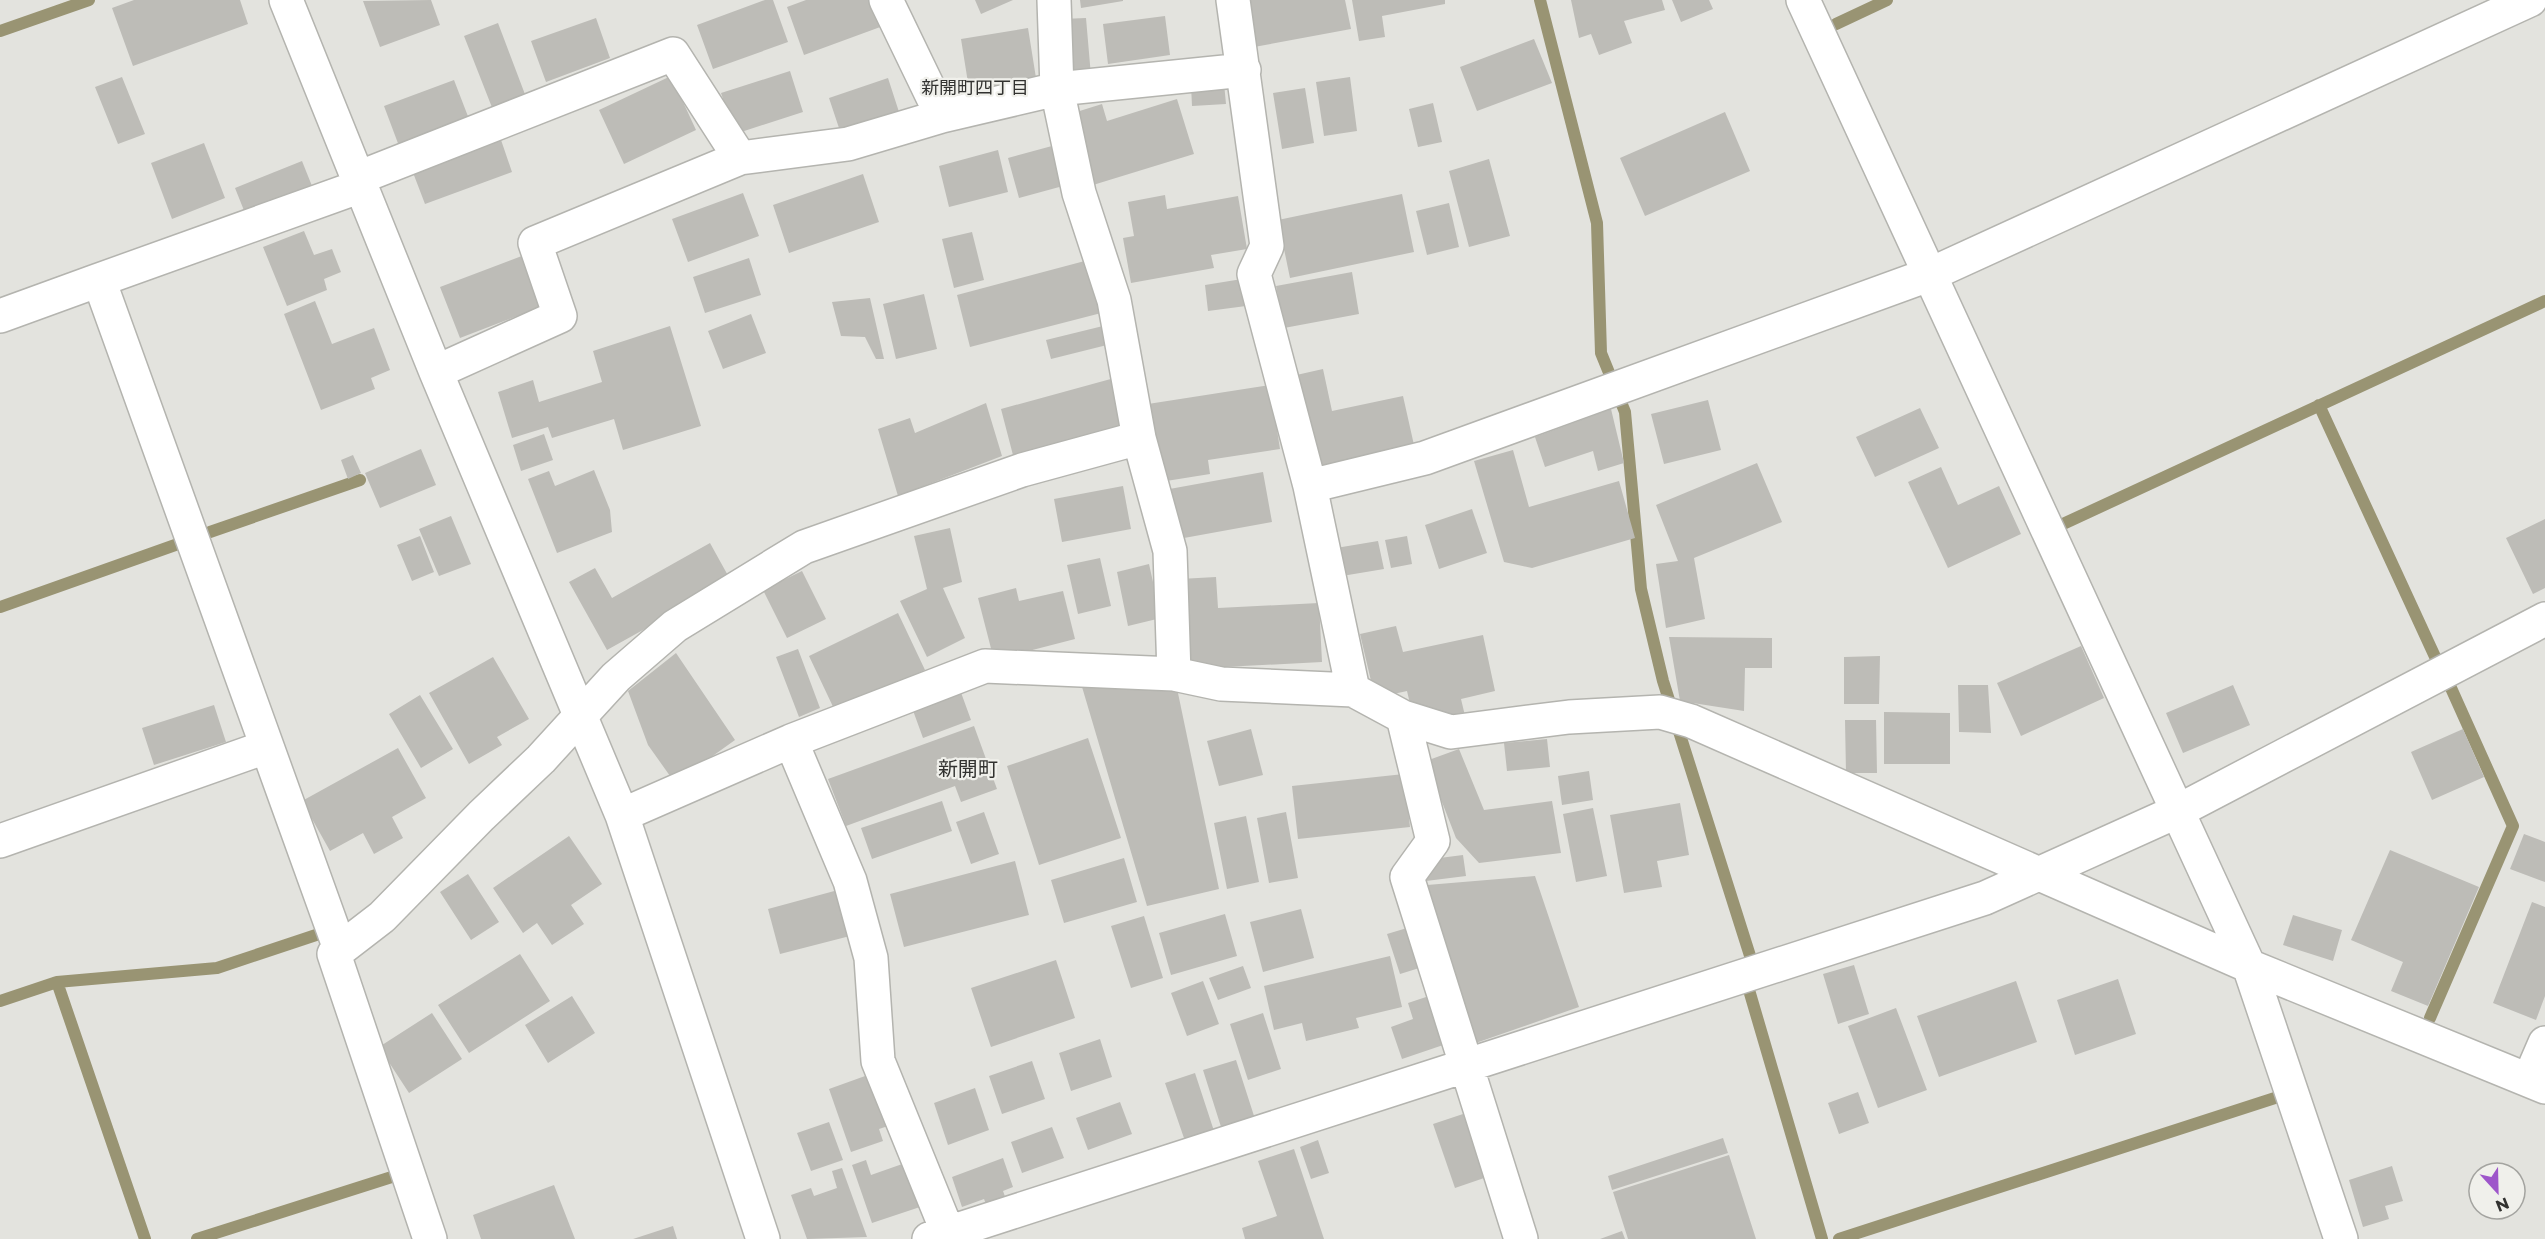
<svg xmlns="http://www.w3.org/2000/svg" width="2545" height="1239" font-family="Montserrat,'Noto Sans JP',sans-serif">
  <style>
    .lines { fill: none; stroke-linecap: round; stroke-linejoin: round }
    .stream { stroke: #999473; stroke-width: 12 }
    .building { fill: #bdbcb7 }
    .minor-casing { stroke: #b4b4af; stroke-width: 36 }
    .minor { stroke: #fff; stroke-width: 33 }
    .labels { text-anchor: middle; stroke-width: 4.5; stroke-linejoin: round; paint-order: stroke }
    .neighbourhood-label { font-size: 18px; fill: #323230; stroke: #f0f0eb }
    .quarter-label { font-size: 20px; fill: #323230; stroke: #f0f0eb }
  </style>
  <rect width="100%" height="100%" fill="#e3e3de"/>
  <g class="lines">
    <path class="stream" d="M1540 0 1597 223 1601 353 1625 412 1641 589 1663 681 1752 962 1749 990 1822 1239
      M1836 24 1887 0
      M0 31 89 0
      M2319 405 2437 661
      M2063 524 2545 301
      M210 532 360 480
      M0 607 178 544
      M57 982 145 1239
      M0 1001 57 982 217 968 316 935
      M2430 1018 2513 826 2451 688
      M197 1239 398 1175
      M1839 1239 2278 1097"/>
  </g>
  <path class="building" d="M134 0H240L248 24 133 66 112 8Z
    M431 0 440 25 380 47 363 1Z
    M765 0H773L788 42 713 69 697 25Z
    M806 0H873L883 26 804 55 787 7Z
    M975 0H1013L981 14Z
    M1080 0H1123V1L1081 8Z
    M1245 0H1345L1351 29 1254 47Z
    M1352 0H1445V4L1382 16 1385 37 1359 41Z
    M1571 0H1662L1665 10 1624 21 1632 43 1599 55 1591 34 1579 38Z
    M1672 0H1709L1713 9 1681 22Z
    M1165 16 1170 55 1108 64 1103 24Z
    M596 18 610 58 546 82 531 41Z
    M1086 18 1091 76 1067 78 1062 19Z
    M498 23 526 97 493 110 464 36Z
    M1028 28 1036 78 969 89 961 39Z
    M1534 39 1552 83 1477 111 1460 67Z
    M790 71 803 112 735 134 721 93Z
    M671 76 696 130 624 164 599 110Z
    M122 77 145 134 118 144 95 87Z
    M1350 77 1357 131 1324 136 1316 82Z
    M888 78 899 112 840 131 829 98Z
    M454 80 469 119 399 146 384 106Z
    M1224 83 1226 104 1192 106 1191 85Z
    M1305 88 1314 143 1282 149 1273 93Z
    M1177 99 1194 154 1093 185 1070 114 1102 104 1107 121Z
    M1433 103 1442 142 1418 147 1409 109Z
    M1725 112 1750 171 1645 216 1620 158Z
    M500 137 512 172 425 204 412 170Z
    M204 143 225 198 172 219 151 163Z
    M1063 143 1074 183 1019 198 1008 158Z
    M998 150 1008 192 949 207 939 166Z
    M1489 159 1510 236 1469 247 1449 171Z
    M302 161 316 196 249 223 235 188Z
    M863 174 879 222 789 253 773 205Z
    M743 193 759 236 688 262 672 219Z
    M1402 194 1414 252 1290 278 1278 220Z
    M1165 195 1167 209 1238 196 1247 249 1211 255 1214 268 1131 283 1123 238 1134 236 1128 202Z
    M1449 203 1459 247 1427 255 1416 211Z
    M304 231 314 255 332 249 341 272 324 279 327 290 287 306 263 247Z
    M972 232 984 280 954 288 942 239Z
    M527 254 546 305 460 338 440 287Z
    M749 258 761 295 705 313 693 277Z
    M1096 258 1109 311 970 347 957 295Z
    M1352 272 1359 314 1284 328 1276 286Z
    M1242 279 1246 306 1208 311 1205 285Z
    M924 294 937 349 896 359 883 304Z
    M870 298 884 359H876L865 337 841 336 832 302Z
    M315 301 332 344 374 328 390 370 371 378 375 389 321 410 284 314Z
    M751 314 766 353 723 369 708 331Z
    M670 326 701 426 623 450 614 419 552 438 548 427 512 438 498 392 533 380 539 402 602 382 593 351Z
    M1103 326 1107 345 1051 359 1046 340Z
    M1323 369 1332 411 1403 396 1416 454 1314 476 1292 376Z
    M1118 377 1131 427 1014 459 1001 409Z
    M1270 385 1280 449 1208 460 1210 474 1160 482 1148 404Z
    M1708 400 1721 450 1664 464 1651 414Z
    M986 403 1002 456 898 496 878 429 910 418 915 433Z
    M1920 408 1939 448 1875 477 1856 437Z
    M1611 409 1624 463 1598 471 1593 451 1545 467 1535 437Z
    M544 434 553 460 521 471 513 445Z
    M421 449 436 485 380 508 365 473Z
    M1513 450 1529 507 1619 481 1635 538 1532 568 1504 562 1474 461Z
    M353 455 361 473 348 479 341 460Z
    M1757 463 1782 522 1694 558 1705 619 1666 628 1656 564 1678 561 1656 505Z
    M1941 467 1958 505 1999 486 2021 534 1948 568 1908 482Z
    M594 470 610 510 612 532 557 553 528 479 549 471 555 486Z
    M1263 472 1272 522 1173 540 1164 490Z
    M1123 486 1131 529 1062 542 1054 499Z
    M1472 509 1487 553 1439 569 1425 525Z
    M451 516 471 564 439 576 419 529Z
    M2545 519V588L2533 594 2506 538Z
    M950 528 962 582 943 588 965 638 927 657 900 601 927 589 914 536Z
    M420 536 434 572 412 581 397 545Z
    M1407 536 1412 564 1391 568 1385 540Z
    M1378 541 1384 569 1342 576 1336 548Z
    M710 543 731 581 607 650 569 582 595 568 612 598Z
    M1100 558 1111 606 1078 614 1067 565Z
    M1149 564 1161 618 1128 626 1117 572Z
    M802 571 826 619 787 638 763 590Z
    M1216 577 1218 608 1319 603 1322 662 1184 669 1180 579Z
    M1016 588 1019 601 1063 591 1075 639 994 660 978 598Z
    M898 613 925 670 836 713 809 656Z
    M1396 626 1403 652 1483 635 1495 691 1461 699 1466 720 1412 712 1407 691 1375 698 1360 634Z
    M1669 637 1772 638V668H1745L1744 711 1680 701Z
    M2081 646 2104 698 2021 736 1997 683Z
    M798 649 820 708 799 717 776 657Z
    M676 653 735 740 675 783 648 745 628 691Z
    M1880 656 1879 704H1844V657Z
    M493 657 529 719 497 737 502 745 469 764 429 693Z
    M1077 670 1174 674 1219 889 1147 906Z
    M1958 685H1988L1991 733 1959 732Z
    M2233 685 2250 725 2183 753 2166 713Z
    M959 687 971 720 923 738 911 705Z
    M420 695 453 749 421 768 389 714Z
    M214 705 226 742 154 765 142 728Z
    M1884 712 1950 713V764H1884Z
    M1845 720H1876L1877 773H1846Z
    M974 726 997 789 961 802 955 786 846 826 828 779Z
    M1251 729 1263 775 1219 786 1207 741Z
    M2463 729 2484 777 2432 800 2411 752Z
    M1088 738 1121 838 1039 865 1007 766Z
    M1547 739 1550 767 1507 771 1504 743Z
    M398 748 426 798 392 817 403 838 374 854 363 833 330 851 302 801Z
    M1459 749 1484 810 1552 801 1561 853 1479 863 1456 838 1426 761Z
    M1589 771 1593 800 1562 805 1558 776Z
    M1404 774 1410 827 1298 839 1292 786Z
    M942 801 952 831 872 859 861 828Z
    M1680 803 1689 855 1657 861 1662 887 1624 893 1610 815Z
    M1593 808 1607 876 1576 882 1563 814Z
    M984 812 999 854 971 864 956 822Z
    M1286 812 1298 878 1269 883 1257 818Z
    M1246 816 1259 882 1227 889 1214 823Z
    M2524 834 2545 842V882L2510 869Z
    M569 836 602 884 571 905 584 924 552 945 537 923 523 933 493 888Z
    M2390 850 2479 887 2428 1006 2391 991 2403 962 2351 940Z
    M1463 855 1466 876 1426 881 1424 860Z
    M1124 858 1137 902 1064 923 1051 880Z
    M1015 861 1029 915 904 947 890 894Z
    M468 874 499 922 471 940 440 892Z
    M1535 876 1579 1007 1470 1045 1427 885Z
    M838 890 850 936 780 954 768 909Z
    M2532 902 2545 907V996L2536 1020 2493 1003Z
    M1301 909 1314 958 1263 972 1250 922Z
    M1225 914 1237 956 1171 975 1159 933Z
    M2293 915 2342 930 2333 961 2283 945Z
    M1144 916 1163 978 1131 988 1111 926Z
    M1417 925 1429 965 1400 974 1387 934Z
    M520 954 550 1001 469 1053 438 1005Z
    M1390 956 1402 1007 1356 1018 1359 1028 1306 1041 1302 1023 1274 1030 1264 986Z
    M1056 960 1075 1018 991 1047 971 988Z
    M1854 965 1869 1014 1838 1024 1823 974Z
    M1243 966 1251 988 1218 1000 1209 978Z
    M2118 979 2136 1034 2075 1055 2057 1000Z
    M1203 981 1219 1024 1187 1036 1171 993Z
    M2016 981 2037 1042 1939 1077 1917 1016Z
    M1438 993 1455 1041 1402 1059 1391 1027 1413 1019 1408 1003Z
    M572 996 595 1033 548 1063 525 1025Z
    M1896 1008 1927 1090 1878 1108 1848 1026Z
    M432 1013 462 1059 409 1093 379 1047Z
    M1263 1013 1281 1069 1248 1080 1230 1024Z
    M1100 1039 1112 1077 1071 1091 1059 1053Z
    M1236 1060 1255 1119 1222 1130 1203 1070Z
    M1032 1061 1045 1099 1002 1114 989 1076Z
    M879 1071 897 1123 879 1129 883 1141 851 1152 829 1089Z
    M1195 1073 1214 1131 1185 1141 1165 1083Z
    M975 1088 989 1130 948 1145 934 1103Z
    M1858 1092 1869 1123 1839 1134 1828 1103Z
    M1120 1102 1132 1134 1088 1150 1076 1118Z
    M1466 1113 1487 1177 1455 1188 1433 1124Z
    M829 1122 843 1160 811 1171 797 1133Z
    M1052 1127 1064 1158 1022 1173 1011 1142Z
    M1723 1138 1728 1153 1612 1190 1608 1176Z
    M1318 1140 1329 1173 1311 1179 1300 1147Z
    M1294 1149 1324 1239H1245L1242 1228 1277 1216 1258 1161Z
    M1729 1155 1756 1239H1628L1613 1192Z
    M1003 1158 1013 1187 1003 1191 1007 1202 988 1209 984 1199 962 1207 952 1177Z
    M866 1160 871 1175 908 1162 923 1206 872 1223 852 1165Z
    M2392 1166 2403 1201 2385 1206 2389 1219 2363 1227 2349 1180Z
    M842 1168 867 1237 807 1239 791 1195 811 1188 814 1196 837 1188 832 1171Z
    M554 1185 575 1239H481L473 1215Z
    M673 1226 677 1239H633Z
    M1622 1231 1625 1239H1600Z"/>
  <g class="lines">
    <g class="minor-casing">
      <path id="minor" d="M286 0 436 372 622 815 763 1239
        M886 0 942 116
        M1233 0 1267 246 1254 274 1310 486 1353 690
        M1803 0 2249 966 2341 1239
        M358 178 673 54 740 158
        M99 280 361 186
        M0 316 99 280 340 949
        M436 372 560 316 535 243 740 158 848 144 942 116 1057 89 1244 70
        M1139 438 1170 551 1174 674
        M1310 486 1425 458 1931 274 2530 0
        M1403 717 1433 841 1407 877 1521 1239
        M791 741 850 881 871 958 878 1061 948 1233
        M622 815 791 741 985 666 1174 674 1221 684 1353 690 1403 717 1451 732 1569 717 1660 712 1691 721 2249 966 2545 1087
        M0 841 266 747
        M2529 1080 2545 1043
        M430 1239 334 954 382 917 481 816 541 759 616 677 675 626 804 547 1022 470 1139 438 1114 300 1079 193 1057 89 1054 0
        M929 1239 1985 898 2178 811 2545 619"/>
    </g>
    <use href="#minor" class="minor"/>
  </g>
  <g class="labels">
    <g class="neighbourhood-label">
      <text x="975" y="94">新開町四丁目</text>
    </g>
    <g class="quarter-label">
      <text x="968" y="776">新開町</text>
    </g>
  </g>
  <g transform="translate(2497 1191) rotate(158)"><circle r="28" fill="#f0f0eb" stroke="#a4a4a0" stroke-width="1.5"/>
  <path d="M0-4.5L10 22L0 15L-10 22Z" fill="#9e56ca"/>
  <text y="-9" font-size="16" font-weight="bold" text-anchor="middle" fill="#323230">N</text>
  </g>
</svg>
